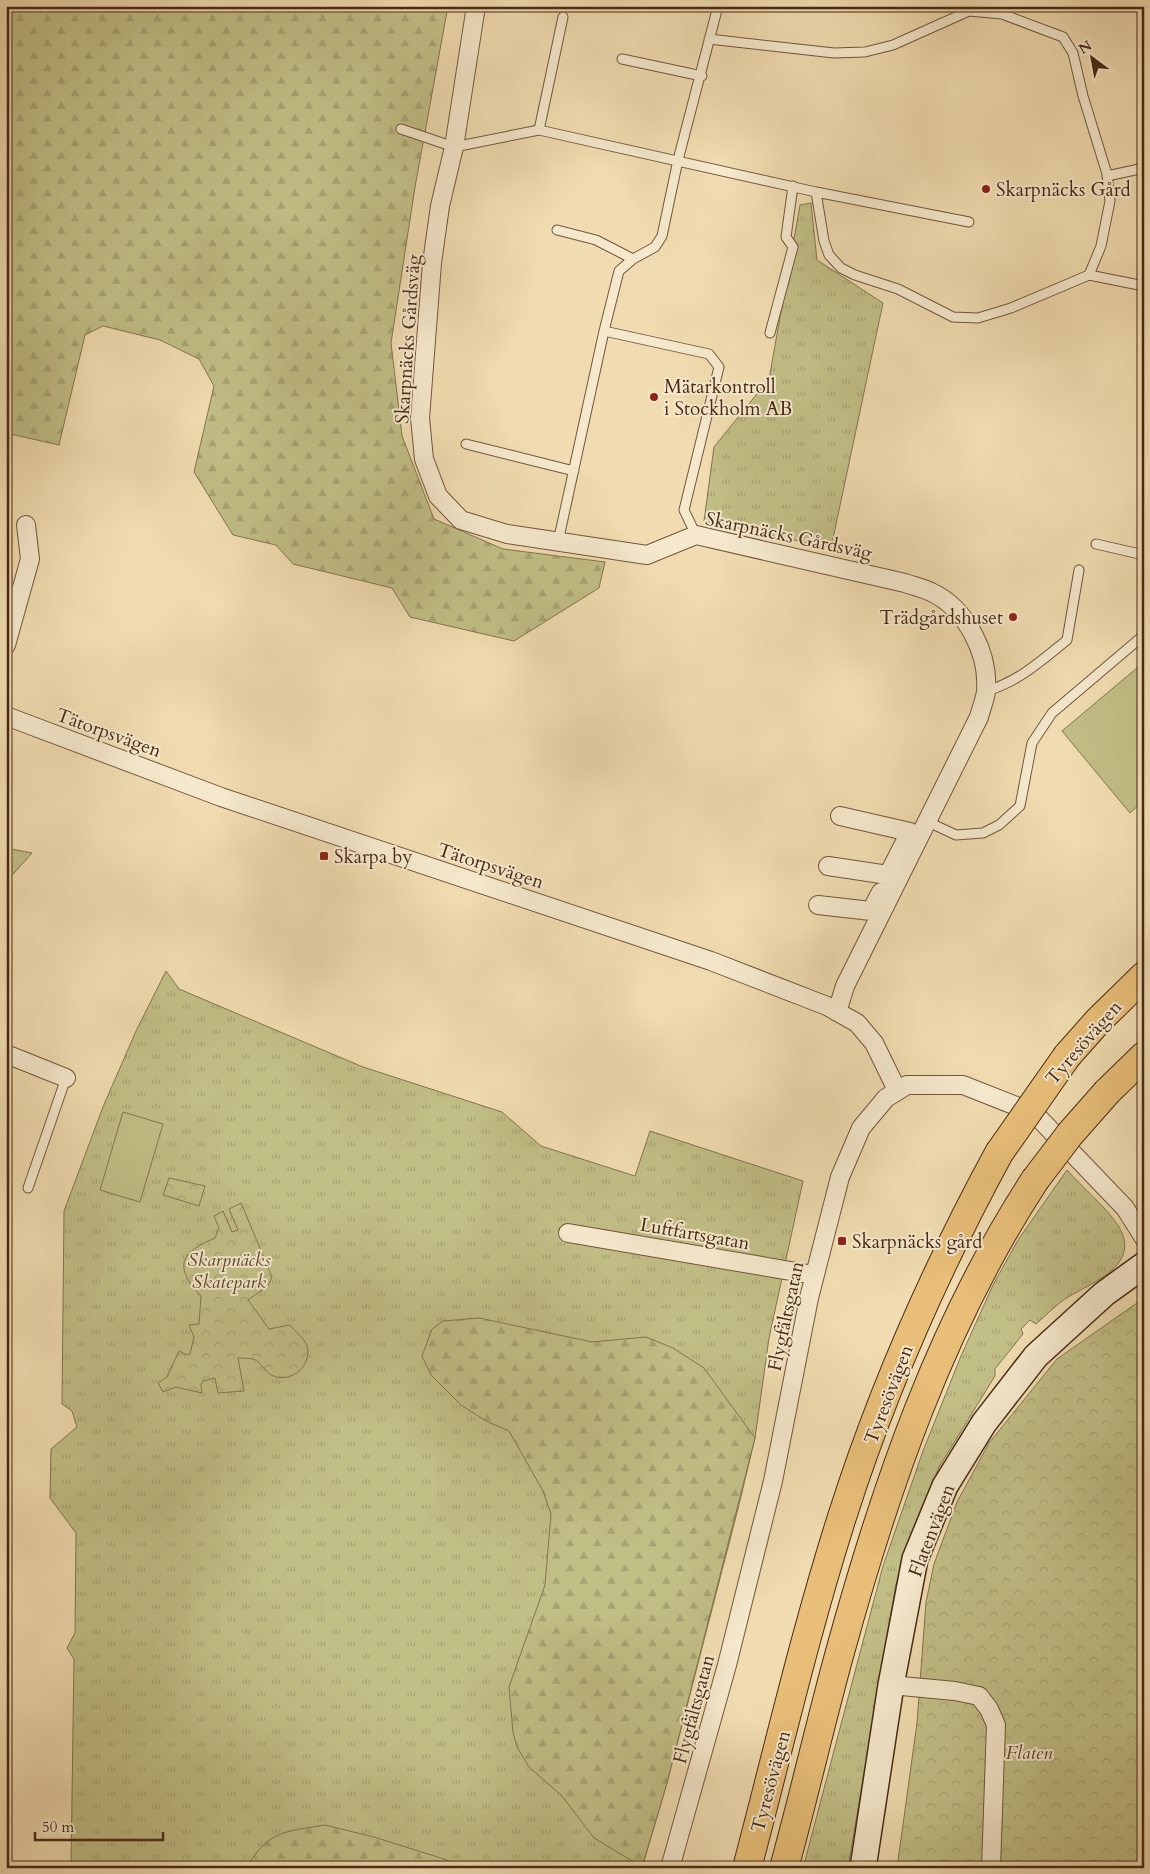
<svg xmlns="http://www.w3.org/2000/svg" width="1150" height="1874" font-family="Cardo,serif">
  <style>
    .grass { fill: url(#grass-tufts); stroke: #84744e }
    .forest { fill: url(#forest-firs); stroke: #84744e }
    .park { fill: url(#park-crowns); stroke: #84744e }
    .pitch { fill: #c1be86; stroke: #84744e }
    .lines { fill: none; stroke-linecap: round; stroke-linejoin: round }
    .lane-casing { stroke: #71563c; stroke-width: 11 }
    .street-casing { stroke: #71563c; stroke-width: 20 }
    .secondary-casing { stroke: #472916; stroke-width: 28 }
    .highway-casing { stroke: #472916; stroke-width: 30 }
    .lane { stroke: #f5e8cc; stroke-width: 9 }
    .street { stroke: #f5e8cc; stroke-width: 18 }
    .secondary { stroke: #f5e8cc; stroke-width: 25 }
    .highway { stroke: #e8be78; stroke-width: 28 }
    .highway-bridge-casing { stroke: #472916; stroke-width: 30; stroke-linecap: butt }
    .highway-bridge { stroke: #e8be78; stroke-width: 28 }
    .poi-dot { fill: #8f2418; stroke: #f5e8cc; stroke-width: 2 }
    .labels { text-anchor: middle; stroke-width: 4; stroke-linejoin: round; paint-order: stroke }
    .poi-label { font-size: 19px; fill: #472916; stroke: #f5e8cc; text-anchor: start }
    .street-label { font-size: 19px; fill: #472916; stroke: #f5e8cc }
    .park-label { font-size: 19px; font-style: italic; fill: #5f472c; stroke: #f5e8cc }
  </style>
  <defs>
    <pattern id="grass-tufts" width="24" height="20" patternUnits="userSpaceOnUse" patternTransform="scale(1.25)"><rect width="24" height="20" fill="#c1be86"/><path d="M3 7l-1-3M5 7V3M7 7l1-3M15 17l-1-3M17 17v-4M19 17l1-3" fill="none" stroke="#a7a373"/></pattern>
    <pattern id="forest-firs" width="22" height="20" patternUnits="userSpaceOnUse" patternTransform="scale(1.25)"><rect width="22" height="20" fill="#c1be86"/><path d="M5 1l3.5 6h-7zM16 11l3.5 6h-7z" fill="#a7a373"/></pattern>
    <pattern id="park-crowns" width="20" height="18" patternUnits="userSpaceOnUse" patternTransform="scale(1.25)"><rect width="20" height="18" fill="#c1be86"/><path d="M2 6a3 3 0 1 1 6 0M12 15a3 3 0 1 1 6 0" fill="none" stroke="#a7a373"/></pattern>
  </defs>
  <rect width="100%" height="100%" fill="#f0dcb0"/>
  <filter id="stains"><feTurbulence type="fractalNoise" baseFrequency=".004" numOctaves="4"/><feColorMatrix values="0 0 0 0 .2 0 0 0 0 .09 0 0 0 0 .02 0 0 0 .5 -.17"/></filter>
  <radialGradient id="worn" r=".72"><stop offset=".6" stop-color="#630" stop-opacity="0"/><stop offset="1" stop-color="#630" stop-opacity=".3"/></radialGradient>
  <path class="grass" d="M811 203 817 260 883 303 831 548 704 521 714 447 769 379 800 205Z
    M166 971 179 989 363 1067 502 1112 541 1146 635 1176 650 1131 803 1181 769 1338 755 1438 738 1509 667 1783 642 1868H71L74 1659 67 1648 75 1633 76 1533 50 1498 51 1449 77 1427 72 1411 62 1404 64 1211 103 1107 136 1031Z
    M1067 1170C1082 1187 1108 1209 1119 1227 1142 1266 1090 1283 1065 1299 1055 1306 1045 1316 1036 1324L1030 1320 1021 1329 1023 1334 995 1369V1376L939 1467 896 1584 848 1868H803L883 1566 923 1451 961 1356 993 1285 1018 1240Z"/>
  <path class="forest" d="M6 6H448L415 187 391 343 402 436 434 519 503 549 605 562 599 588 514 641 410 617 392 588 293 564 276 545 233 535 194 472 214 386 199 359 160 340 103 326 85 335 59 445 6 433Z
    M479 1318 592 1342 646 1337 673 1348 704 1368 755 1438 667 1783 642 1867 594 1838 562 1796 529 1767 517 1747 513 1732 509 1687 545 1585 551 1514 543 1491 509 1431 486 1421 461 1405 431 1375 422 1356 432 1329 443 1321Z
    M325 1825 374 1837 447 1860 455 1868H246C269 1830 284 1832 325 1825Z"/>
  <path class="park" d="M6 848 32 853 6 882Z
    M169 1178 205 1186 199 1206 163 1195Z
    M241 1203 272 1277 268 1286 248 1300 269 1329 290 1325C299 1336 313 1343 306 1361 301 1374 285 1382 271 1375 266 1372 262 1365 257 1361 253 1358 244 1358 238 1358L244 1391 218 1393 215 1378 203 1381 201 1385 202 1393 176 1387 163 1392 158 1383 167 1377 179 1351 187 1355 190 1354 194 1337 189 1325 199 1324 201 1296C173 1266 180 1253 215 1238L219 1228 214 1216 223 1211 232 1232 238 1230 229 1209Z
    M1144 1298V1868H897L917 1723 926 1602 934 1564 957 1502 989 1443 1057 1359Z"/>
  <path class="pitch" d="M1144 662V800L1130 813 1062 731Z
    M123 1112 163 1124 140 1202 100 1190Z"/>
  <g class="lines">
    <g class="lane-casing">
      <path id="lane" d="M622 59 702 76
        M401 129 454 147 539 130 816 192 824 241 829 255 841 268 855 275 898 289 953 317 978 318 1011 308 1089 275 1101 246 1110 201 1107 174 1083 96 1073 53 1063 37 1002 14 969 11 893 45 865 52 834 53 709 39
        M539 130 563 17
        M1107 176 1144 168
        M816 192 969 222
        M557 230 596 240 633 259
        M1089 275 1144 286
        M770 333 793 247 786 237 793 186
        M466 444 574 471
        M696 535 684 510 719 367 709 354 604 331 619 271 633 259 655 247 662 236 678 160 718 6
        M558 542 604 331
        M1096 544 1144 555
        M986 691C1018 682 1041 661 1067 640L1079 570
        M926 821 956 835 983 833 999 825 1020 806 1032 743 1052 713 1144 635
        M28 1188 66 1078"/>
    </g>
    <g class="street-casing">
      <path id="street" d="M476 6 454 147 440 206 432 263 420 418 424 459 438 496 461 520 507 534 647 555 696 535 905 583C913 586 923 588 931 592 966 608 989 653 986 691 985 700 981 709 979 717L845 986 837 1012
        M6 645 30 559 26 525
        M6 716 221 797 711 961 827 1006 857 1023 874 1043 897 1090
        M828 866 888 875 910 832 840 816
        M818 905 871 911 881 892
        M6 1054 66 1078
        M568 1233 814 1275
        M891 1685 955 1691 979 1696 989 1709 996 1725 991 1868
        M670 1868 727 1665 773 1481 809 1298 840 1177 861 1128 886 1098 907 1085H963L1034 1113 1125 1208 1144 1238"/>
    </g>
    <g class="secondary-casing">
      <path id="secondary" d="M863 1868 891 1685 915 1559 945 1486 984 1423 1036 1356 1104 1294 1144 1265"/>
    </g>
    <g class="highway-casing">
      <path id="highway" d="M1067 1056 1098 1021 1144 976
        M1107 1092 1144 1056
        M747 1868C778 1751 805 1633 842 1517 882 1391 936 1269 999 1153
        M784 1868C804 1796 820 1724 840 1652 885 1488 941 1324 1035 1180"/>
    </g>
    <use href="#lane" class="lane"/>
    <use href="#street" class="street"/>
    <use href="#secondary" class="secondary"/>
    <use href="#highway" class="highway"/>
    <g class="highway-bridge-casing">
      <path id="highway-bridge" d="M999 1153 1067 1056
        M1035 1180 1070 1134 1107 1092"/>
    </g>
    <use href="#highway-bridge" class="highway-bridge"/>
  </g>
  <g class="poi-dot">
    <circle cx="986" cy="189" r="5"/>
    <circle cx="654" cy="397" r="5"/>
    <circle cx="1013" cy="617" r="5"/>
    <rect x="319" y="851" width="10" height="10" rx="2.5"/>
    <rect x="837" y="1236" width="10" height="10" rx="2.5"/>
  </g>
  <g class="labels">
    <g class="poi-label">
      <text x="996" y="196">Skarpnäcks Gård</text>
      <text x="664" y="393">Mätarkontroll<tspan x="664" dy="22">i Stockholm AB</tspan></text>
      <text x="1003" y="624" text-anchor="end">Trädgårdshuset</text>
      <text x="334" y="863">Skarpa by</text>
      <text x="852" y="1248">Skarpnäcks gård</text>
    </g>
    <g class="street-label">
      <text transform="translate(407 339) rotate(-86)" y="7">Skarpnäcks Gårdsväg</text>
      <text transform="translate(789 535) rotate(12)" y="7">Skarpnäcks Gårdsväg</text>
      <text transform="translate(109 732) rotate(20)" y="7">Tätorpsvägen</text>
      <text transform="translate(491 865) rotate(18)" y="7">Tätorpsvägen</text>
      <text transform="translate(1083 1042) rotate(-49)" y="7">Tyresövägen</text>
      <text transform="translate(695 1233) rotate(10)" y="7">Luftfartsgatan</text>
      <text transform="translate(785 1316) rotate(-78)" y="7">Flygfältsgatan</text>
      <text transform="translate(888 1394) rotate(-69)" y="7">Tyresövägen</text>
      <text transform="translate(931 1530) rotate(-69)" y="7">Flatenvägen</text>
      <text transform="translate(693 1709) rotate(-75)" y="7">Flygfältsgatan</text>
      <text transform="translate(770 1781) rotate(-75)" y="7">Tyresövägen</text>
    </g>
    <g class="park-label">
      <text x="229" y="1266">Skarpnäcks<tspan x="229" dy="22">Skatepark</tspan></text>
      <text x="1029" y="1759">Flaten</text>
    </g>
  </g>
  <rect width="1150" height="1874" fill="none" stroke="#f0dcb0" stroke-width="25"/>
  <rect x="8" y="8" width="1135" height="1859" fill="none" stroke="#472916" stroke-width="2.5"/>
  <rect x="12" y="12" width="1125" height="1849" fill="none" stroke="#472916"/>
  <g transform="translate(1092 58) rotate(328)" stroke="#f5e8cc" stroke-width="4" paint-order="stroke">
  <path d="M0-4L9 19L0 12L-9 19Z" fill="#472916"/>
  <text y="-8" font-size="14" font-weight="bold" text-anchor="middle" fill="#472916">N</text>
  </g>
  <path d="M35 1832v8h128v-8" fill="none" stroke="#472916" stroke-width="2.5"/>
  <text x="42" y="1832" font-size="15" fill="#472916" stroke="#f5e8cc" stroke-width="4" paint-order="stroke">50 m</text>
  <rect width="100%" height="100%" filter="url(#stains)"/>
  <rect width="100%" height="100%" fill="url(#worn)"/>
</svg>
